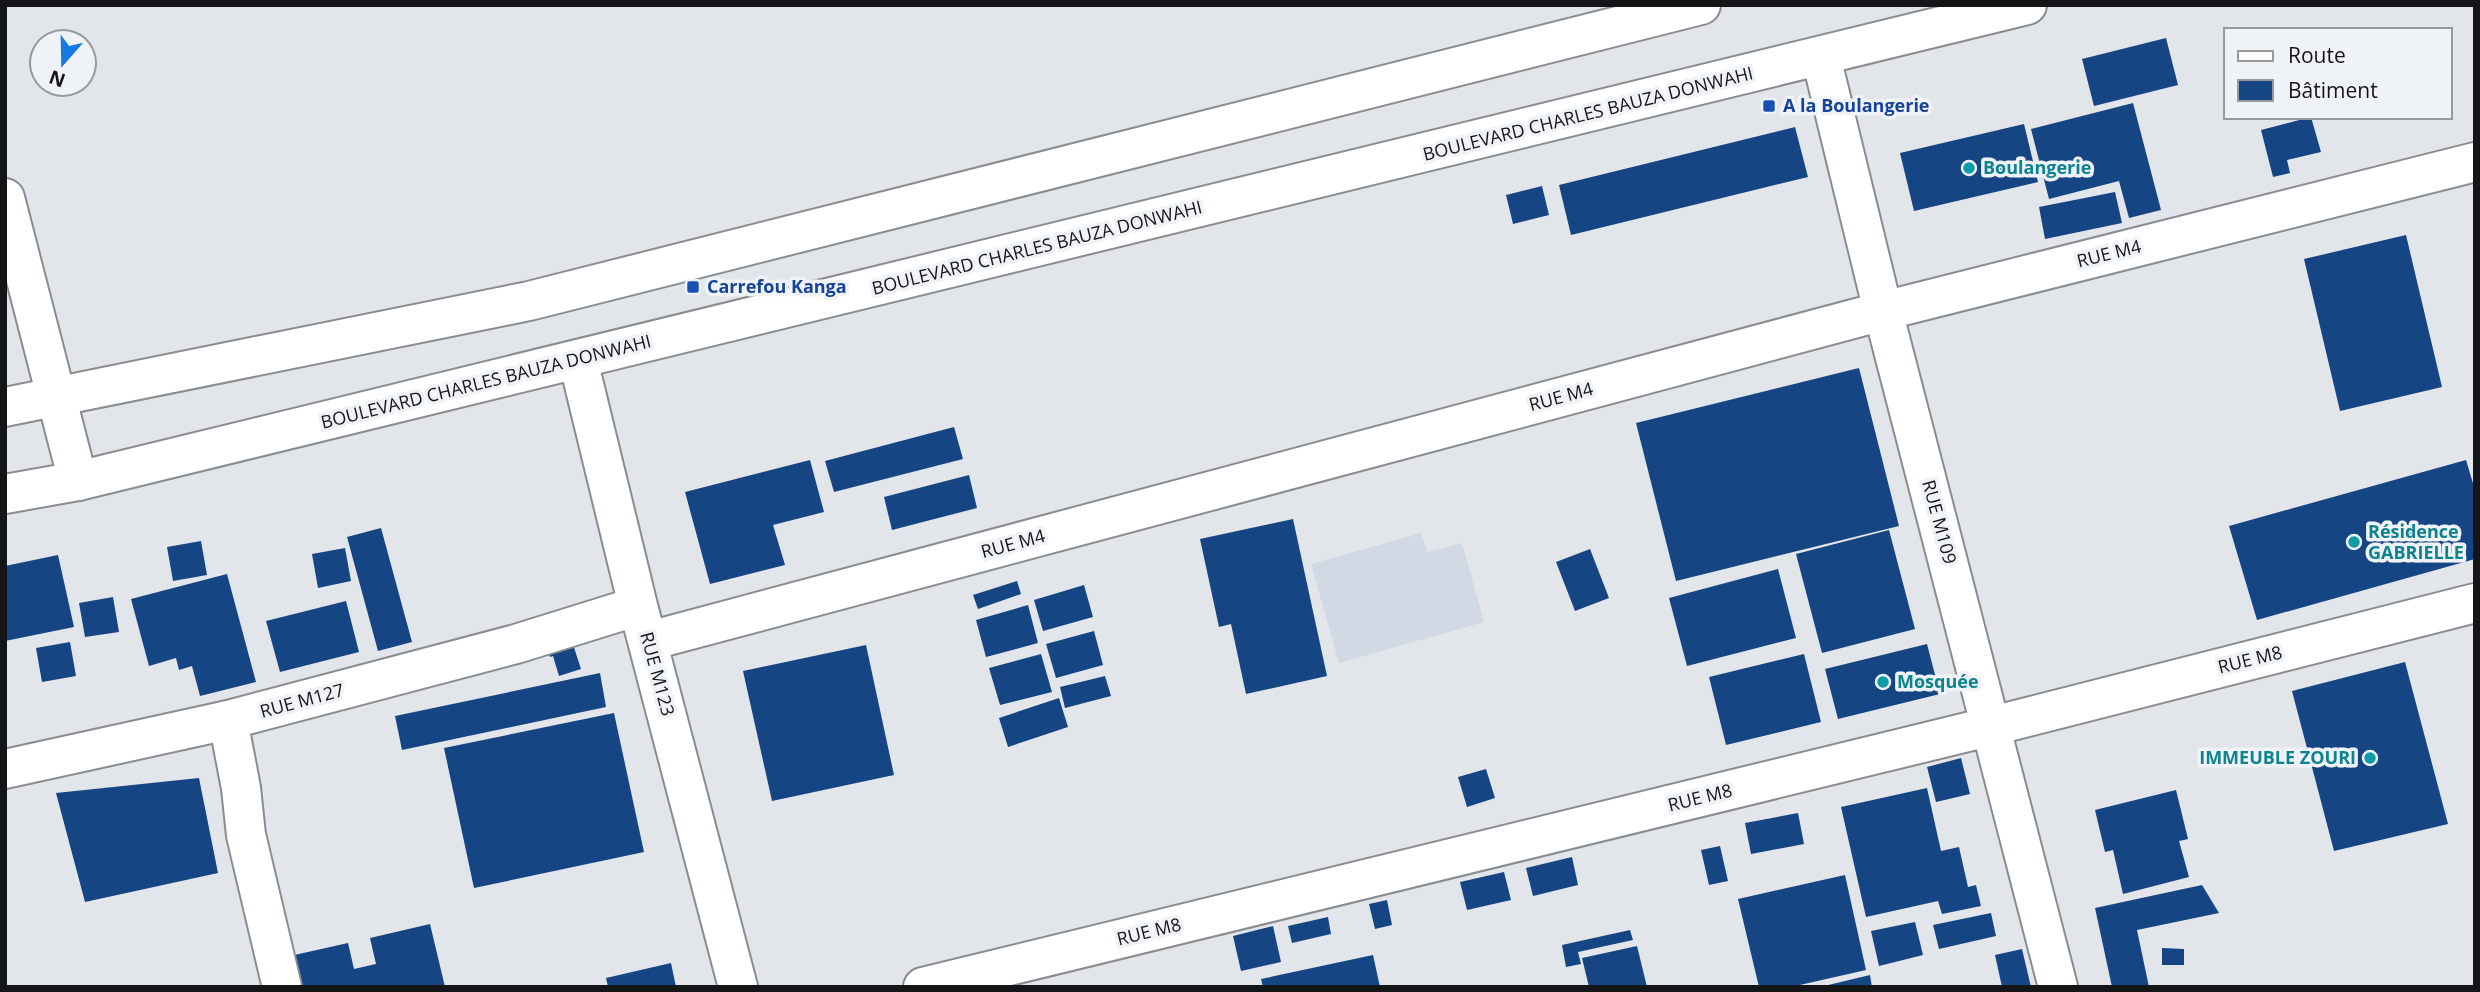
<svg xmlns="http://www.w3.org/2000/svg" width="2480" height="992" font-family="'Open Sans',sans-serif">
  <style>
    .built { fill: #d1d9e4 }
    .building { fill: #164584 }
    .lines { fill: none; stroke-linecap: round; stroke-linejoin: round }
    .minor-casing { stroke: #898c91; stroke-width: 42 }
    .major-casing { stroke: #898c91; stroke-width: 42 }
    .minor { stroke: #fff; stroke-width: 38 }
    .major { stroke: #fff; stroke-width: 38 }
    .transit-dot { fill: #1a4fb4; stroke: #eff3f7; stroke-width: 2.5 }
    .culture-dot { fill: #0f9aa8; stroke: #eff3f7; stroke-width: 2.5 }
    .labels { text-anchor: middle; stroke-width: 7; stroke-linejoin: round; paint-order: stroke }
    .transit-label { font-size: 18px; font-weight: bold; fill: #164399; stroke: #eff3f7; text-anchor: start }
    .street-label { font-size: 18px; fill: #141517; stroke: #eff3f7 }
    .culture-label { font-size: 18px; font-weight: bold; fill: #0d838f; stroke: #eff3f7; text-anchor: start }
  </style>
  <rect width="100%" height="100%" fill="#e2e5ea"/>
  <path class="built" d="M1421 533 1427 552 1462 543 1484 622 1339 663 1311 564Z"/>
  <path class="building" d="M2166 38 2178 85 2094 106 2082 59Z
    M2133 103 2161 210 2129 218 2119 181 2049 199 2031 129Z
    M2311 117 2321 152 2287 160 2290 173 2273 177 2261 130Z
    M2024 124 2038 182 1914 211 1900 153Z
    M1795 127 1808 177 1571 235 1559 185Z
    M1542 186 1549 215 1513 224 1506 195Z
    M2115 192 2122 223 2045 239 2039 207Z
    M2406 235 2442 387 2340 411 2304 259Z
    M1859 368 1899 526 1676 581 1636 423Z
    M954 427 963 459 834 492 825 461Z
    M810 460 824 512 773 525 785 565 710 584 685 492Z
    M2466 460 2475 490V559L2257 620 2229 526Z
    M969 475 977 508 892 530 884 497Z
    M1293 519 1327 676 1246 694 1231 624 1219 627 1200 539Z
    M381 528 412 642 378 651 347 537Z
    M1889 530 1915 629 1822 653 1796 554Z
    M201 541 207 575 173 581 167 547Z
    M345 548 351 581 318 588 312 554Z
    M1590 549 1609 598 1575 611 1556 562Z
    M58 555 74 627 5 641V566Z
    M1778 569 1796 638 1687 666 1669 598Z
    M227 574 256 682 200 696 192 666 179 670 176 658 149 666 131 599Z
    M1017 581 1021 594 978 609 973 595Z
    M1084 585 1093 617 1043 631 1034 600Z
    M113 597 119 632 85 637 79 603Z
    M346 601 359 652 280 672 266 621Z
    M1028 605 1038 643 986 657 976 620Z
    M1094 631 1103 665 1056 678 1046 644Z
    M570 635 581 669 559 676 553 656 550 657 546 642Z
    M70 642 76 676 42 682 36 648Z
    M1927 644 1940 694 1838 719 1825 669Z
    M866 645 894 775 772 801 743 671Z
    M1041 654 1052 692 1000 705 989 668Z
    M1804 654 1821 722 1726 745 1709 677Z
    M2405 662 2448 824 2334 851 2292 691Z
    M600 673 606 707 402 750 395 716Z
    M1105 676 1111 696 1065 708 1060 687Z
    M1059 698 1068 727 1008 747 999 718Z
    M614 713 644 852 474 888 444 748Z
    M1961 758 1970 794 1936 802 1927 767Z
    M1486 769 1495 798 1467 807 1458 777Z
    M199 778 218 873 85 902 56 793Z
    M1927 788 1941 851 1959 847 1968 887 1976 885 1981 906 1942 914 1938 901 1866 917 1841 807Z
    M2176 790 2188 839 2179 841 2189 877 2123 894 2113 850 2105 852 2095 810Z
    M1798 813 1804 844 1751 854 1745 823Z
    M1720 846 1728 881 1709 885 1701 850Z
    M1572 857 1578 885 1533 896 1526 868Z
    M1504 872 1511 900 1467 910 1460 882Z
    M1845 875 1866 970 1791 987H1759L1738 899Z
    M2202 885 2219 913 2137 930 2149 987H2112L2095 908Z
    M1387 900 1392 925 1375 929 1369 904Z
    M1991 913 1996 936 1939 949 1933 925Z
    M1328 917 1331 934 1292 943 1288 926Z
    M1915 922 1923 955 1879 966 1871 931Z
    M430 924 445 987H298L290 956 348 943 354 969 376 964 370 938Z
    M1273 926 1281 962 1241 971 1233 936Z
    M1630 930 1633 940 1578 952 1581 964 1566 967 1562 945Z
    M1637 946 1647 987H1589L1582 958Z
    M2162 948 2184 949V965H2162Z
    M2022 949 2031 987H2002L1995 955Z
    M1373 955 1380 987H1263L1261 979Z
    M671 963 676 987H608L606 978Z
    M1870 975 1872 987H1824V986Z"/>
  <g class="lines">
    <g class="minor-casing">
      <path id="minor" d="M1821 57 1883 311 2058 987
        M5 198 78 481
        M578 360 638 606 738 987
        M649 641 1883 311 2475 162
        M228 720 241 788 246 835 282 987
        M5 769 228 720 516 644 638 606
        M923 987 1992 726 2475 603"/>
    </g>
    <g class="major-casing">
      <path id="major" d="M5 407 529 301 1701 5
        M5 494 78 481 2027 5"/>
    </g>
    <use href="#minor" class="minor"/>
    <use href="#major" class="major"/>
  </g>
  <g class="transit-dot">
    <rect x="1762" y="99" width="14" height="14" rx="3.5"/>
    <rect x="686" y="280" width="14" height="14" rx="3.5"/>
  </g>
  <g class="culture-dot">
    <circle cx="1969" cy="168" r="7"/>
    <circle cx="2354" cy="542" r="7"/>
    <circle cx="1883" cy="682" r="7"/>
    <circle cx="2370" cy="758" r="7"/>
  </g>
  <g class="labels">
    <g class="transit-label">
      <text x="1783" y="112">A la Boulangerie</text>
      <text x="707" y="293">Carrefou Kanga</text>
    </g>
    <g class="street-label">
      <text transform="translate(1588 114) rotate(-14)" y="6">BOULEVARD CHARLES BAUZA DONWAHI</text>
      <text transform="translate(1037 248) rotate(-14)" y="6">BOULEVARD CHARLES BAUZA DONWAHI</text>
      <text transform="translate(2109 254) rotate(-14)" y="6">RUE M4</text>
      <text transform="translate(486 382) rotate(-14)" y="6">BOULEVARD CHARLES BAUZA DONWAHI</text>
      <text transform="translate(1561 397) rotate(-15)" y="6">RUE M4</text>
      <text transform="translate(1939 522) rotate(75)" y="6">RUE M109</text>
      <text transform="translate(1013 544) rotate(-15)" y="6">RUE M4</text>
      <text transform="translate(2250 660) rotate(-14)" y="6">RUE M8</text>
      <text transform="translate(657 674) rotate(75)" y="6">RUE M123</text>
      <text transform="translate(302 701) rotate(-15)" y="6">RUE M127</text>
      <text transform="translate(1700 798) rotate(-14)" y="6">RUE M8</text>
      <text transform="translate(1149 932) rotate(-14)" y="6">RUE M8</text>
    </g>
    <g class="culture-label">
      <text x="1983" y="174">Boulangerie</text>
      <text x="2368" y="538">Résidence<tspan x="2368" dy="21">GABRIELLE</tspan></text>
      <text x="1897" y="688">Mosquée</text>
      <text x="2356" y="764" text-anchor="end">IMMEUBLE ZOURI</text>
    </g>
  </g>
  <rect width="2480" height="992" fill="none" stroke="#141517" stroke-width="14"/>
  <rect x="2224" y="28" width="228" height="91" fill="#eff3f7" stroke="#979a9d" stroke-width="2"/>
  <rect x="2238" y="51" width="35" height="10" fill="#ffffff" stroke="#979a9d" stroke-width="2"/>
  <text x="2288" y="63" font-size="21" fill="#141517">Route</text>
  <rect x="2238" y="80" width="35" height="21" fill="#164584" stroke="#979a9d" stroke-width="2"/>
  <text x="2288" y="98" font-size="21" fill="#141517">Bâtiment</text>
  <g transform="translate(63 63) rotate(200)"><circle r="33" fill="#eff3f7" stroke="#979a9d" stroke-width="2"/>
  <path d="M0-5L12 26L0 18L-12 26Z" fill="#1779e1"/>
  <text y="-10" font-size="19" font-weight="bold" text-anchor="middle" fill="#141517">N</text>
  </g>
</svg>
